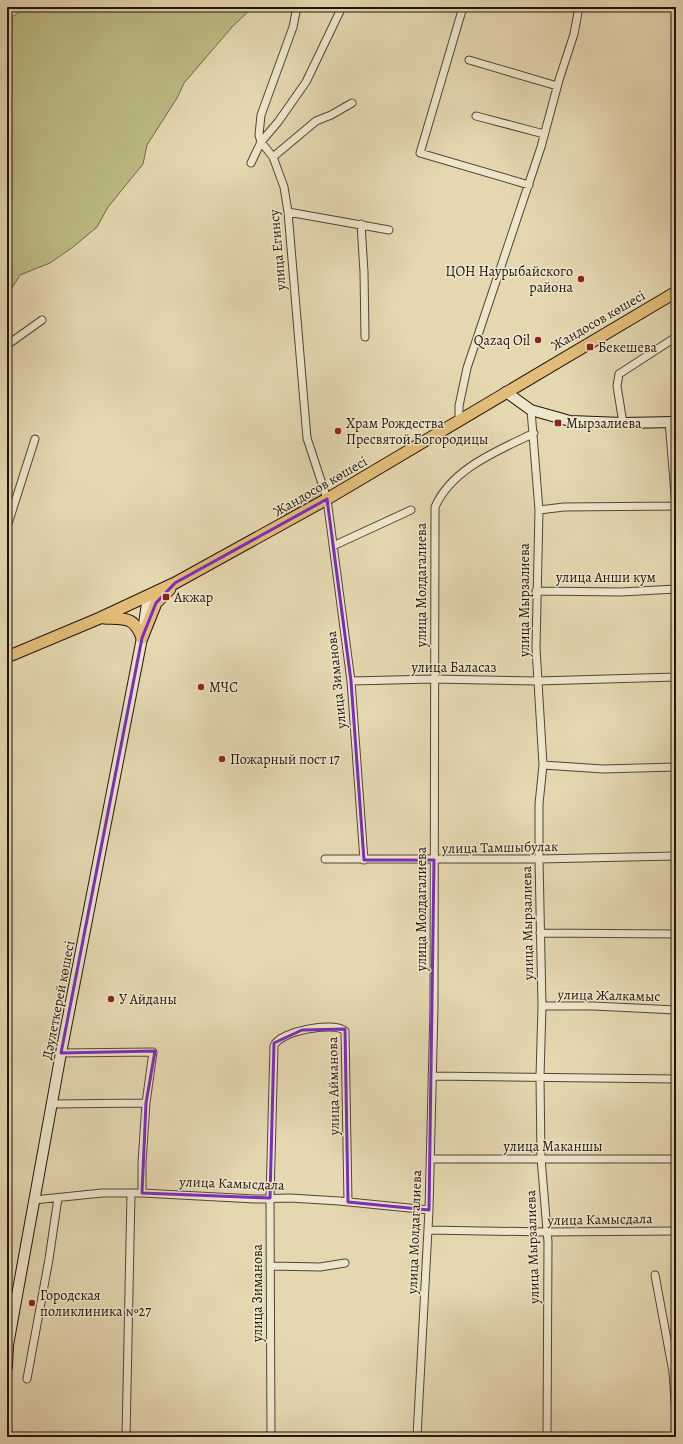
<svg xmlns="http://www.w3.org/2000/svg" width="683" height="1444" font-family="Alegreya,serif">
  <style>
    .green { fill: #bdbc86; stroke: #6e6848 }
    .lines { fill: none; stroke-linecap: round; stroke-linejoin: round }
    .street-casing { stroke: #514534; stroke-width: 9 }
    .secondary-casing { stroke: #20140b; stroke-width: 12 }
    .primary-casing { stroke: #20140b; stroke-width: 13 }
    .street { stroke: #eee6cc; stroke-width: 7 }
    .secondary { stroke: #eee6cc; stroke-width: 10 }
    .primary { stroke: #e2bc78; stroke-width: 11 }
    .marked { fill: none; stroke: #7b2cbf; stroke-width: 3; stroke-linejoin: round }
    .poi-dot { fill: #8f2418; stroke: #eee6cc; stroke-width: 1.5 }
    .labels { text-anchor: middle; stroke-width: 3; stroke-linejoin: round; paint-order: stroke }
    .street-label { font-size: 14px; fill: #20140b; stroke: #eee6cc }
    .poi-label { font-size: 14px; fill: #20140b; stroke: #eee6cc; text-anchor: start }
  </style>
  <rect width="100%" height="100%" fill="#e5d8b1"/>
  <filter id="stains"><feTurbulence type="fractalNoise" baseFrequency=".005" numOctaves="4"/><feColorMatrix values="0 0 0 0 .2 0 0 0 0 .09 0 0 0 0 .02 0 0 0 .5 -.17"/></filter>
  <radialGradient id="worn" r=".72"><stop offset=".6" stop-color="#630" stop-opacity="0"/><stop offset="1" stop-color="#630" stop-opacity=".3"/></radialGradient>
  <path class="green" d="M24 7H253L232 27 184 83 177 98 147 145 143 164 108 207 97 227 73 247 50 263 20 275 7 296V19L17 14Z
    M321 491 322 495 286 515 287 508Z"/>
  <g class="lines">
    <g class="street-casing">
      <path id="street" d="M297 7 293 27 261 115 259 135 261 142 273 157 284 187 288 212 307 438 327 499 351 681 364 860
        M463 7 420 153 529 185
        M469 60 557 86
        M476 116 544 134
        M273 157 316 121 331 115 352 103
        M251 163 261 142 278 122 306 82 342 7
        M288 212 389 230
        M361 224 364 272 365 337
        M7 345 42 320
        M531 410 539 510 536 648 543 765 539 804V859L542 1006 540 1077 541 1158 548 1242 547 1437
        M459 420V406L467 368 541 147 559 80 574 34 579 7
        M669 421 676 506
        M623 423 617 386 619 374 676 337
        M539 510 564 507 676 506
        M7 527 35 439
        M333 546 411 510
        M536 591 621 592 676 589
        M351 681 433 679 537 681 676 677
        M543 765 603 769 676 767
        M325 859H539L676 856
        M540 933 676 934
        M542 1006H594L676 1010
        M61 1053 153 1052 146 1103 142 1163V1193
        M432 1076 676 1079
        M52 1104 146 1103
        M430 1159H676
        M34 1200 102 1193H142L255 1199 290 1198 339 1201 429 1210
        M428 1230 546 1232 676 1231
        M270 1266 320 1267 345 1263
        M655 1275 673 1372 676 1416
        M27 1379 49 1259 58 1198
        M126 1437 131 1193
        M271 1437 270 1198 274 1046C279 1031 335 1021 345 1031L348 1202
        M417 1437 429 1210 434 1007 435 507C452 468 498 451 534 433"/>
    </g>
    <g class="secondary-casing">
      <path id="secondary" d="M506 392 531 410 570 421 623 423 676 422
        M7 1367 8 1345 61 1053 142 638 148 596"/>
    </g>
    <g class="primary-casing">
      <path id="primary" d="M104 618C125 619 134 616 142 638
        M142 638 156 603 170 589
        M7 657 100 618 175 583 327 499 676 292"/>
    </g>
    <use href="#street" class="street"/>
    <use href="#secondary" class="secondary"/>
    <use href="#primary" class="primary"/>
  </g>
  <path class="marked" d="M327 499 351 681 364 860H434L429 1210 348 1202 345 1029 302 1030 274 1043 270 1198 142 1193 146 1103 155 1051 61 1053 142 638 156 603 175 583Z"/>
  <g class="poi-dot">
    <circle cx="581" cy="279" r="4"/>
    <circle cx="538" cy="340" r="4"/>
    <rect x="586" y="343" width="8" height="8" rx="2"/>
    <rect x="554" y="419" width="8" height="8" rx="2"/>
    <circle cx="338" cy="431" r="4"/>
    <rect x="162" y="593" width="8" height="8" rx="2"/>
    <circle cx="201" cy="687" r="4"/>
    <circle cx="222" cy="759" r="4"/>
    <circle cx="111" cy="999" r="4"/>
    <circle cx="32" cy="1303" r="4"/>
  </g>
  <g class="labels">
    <g class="street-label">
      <text transform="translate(277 250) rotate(-95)" y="5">улица Егинсу</text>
      <text transform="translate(598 320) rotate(-30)" y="5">Жандосов көшесі</text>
      <text transform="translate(320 486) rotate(-30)" y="5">Жандосов көшесі</text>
      <text x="606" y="582">улица Анши кум</text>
      <text transform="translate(421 585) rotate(-90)" y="5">улица Молдагалиева</text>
      <text transform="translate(524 600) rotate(-90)" y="5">улица Мырзалиева</text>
      <text x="454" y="672">улица Баласаз</text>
      <text transform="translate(336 680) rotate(-96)" y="5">улица Зиманова</text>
      <text transform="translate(500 847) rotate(-1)" y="5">улица Тамшыбулак</text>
      <text transform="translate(421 909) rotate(-90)" y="5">улица Молдагалиева</text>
      <text transform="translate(527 923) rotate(-91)" y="5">улица Мырзалиева</text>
      <text transform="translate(609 995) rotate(1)" y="5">улица Жалкамыс</text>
      <text transform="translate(58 1000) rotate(-79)" y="5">Дәулеткерей көшесі</text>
      <text transform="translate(333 1086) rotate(-91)" y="5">улица Айманова</text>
      <text x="553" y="1151">улица Маканшы</text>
      <text transform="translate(232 1183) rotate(2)" y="5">улица Камысдала</text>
      <text transform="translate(600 1219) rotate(-1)" y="5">улица Камысдала</text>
      <text transform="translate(414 1232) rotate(-88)" y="5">улица Молдагалиева</text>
      <text transform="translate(532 1247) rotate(-92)" y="5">улица Мырзалиева</text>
      <text transform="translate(257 1293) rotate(-90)" y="5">улица Зиманова</text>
    </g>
    <g class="poi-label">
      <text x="573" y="276" text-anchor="end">ЦОН Наурыбайского<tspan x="573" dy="16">района</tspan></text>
      <text x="530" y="345" text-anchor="end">Qazaq Oil</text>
      <text x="598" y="352">Бекешева</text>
      <text x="346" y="428">Храм Рождества<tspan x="346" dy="16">Пресвятой Богородицы</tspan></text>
      <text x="566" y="428">Мырзалиева</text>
      <text x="174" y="602">Акжар</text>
      <text x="209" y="692">МЧС</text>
      <text x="230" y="764">Пожарный пост 17</text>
      <text x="119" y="1004">У Айданы</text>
      <text x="40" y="1300">Городская<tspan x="40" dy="16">поликлиника №27</tspan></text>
    </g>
  </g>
  <rect width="683" height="1444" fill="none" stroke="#e5d8b1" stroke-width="24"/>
  <rect x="8" y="8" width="667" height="1428" fill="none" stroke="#20140b" stroke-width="2"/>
  <rect x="12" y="12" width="659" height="1420" fill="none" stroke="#20140b"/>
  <rect width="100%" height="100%" filter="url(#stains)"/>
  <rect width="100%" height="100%" fill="url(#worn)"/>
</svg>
